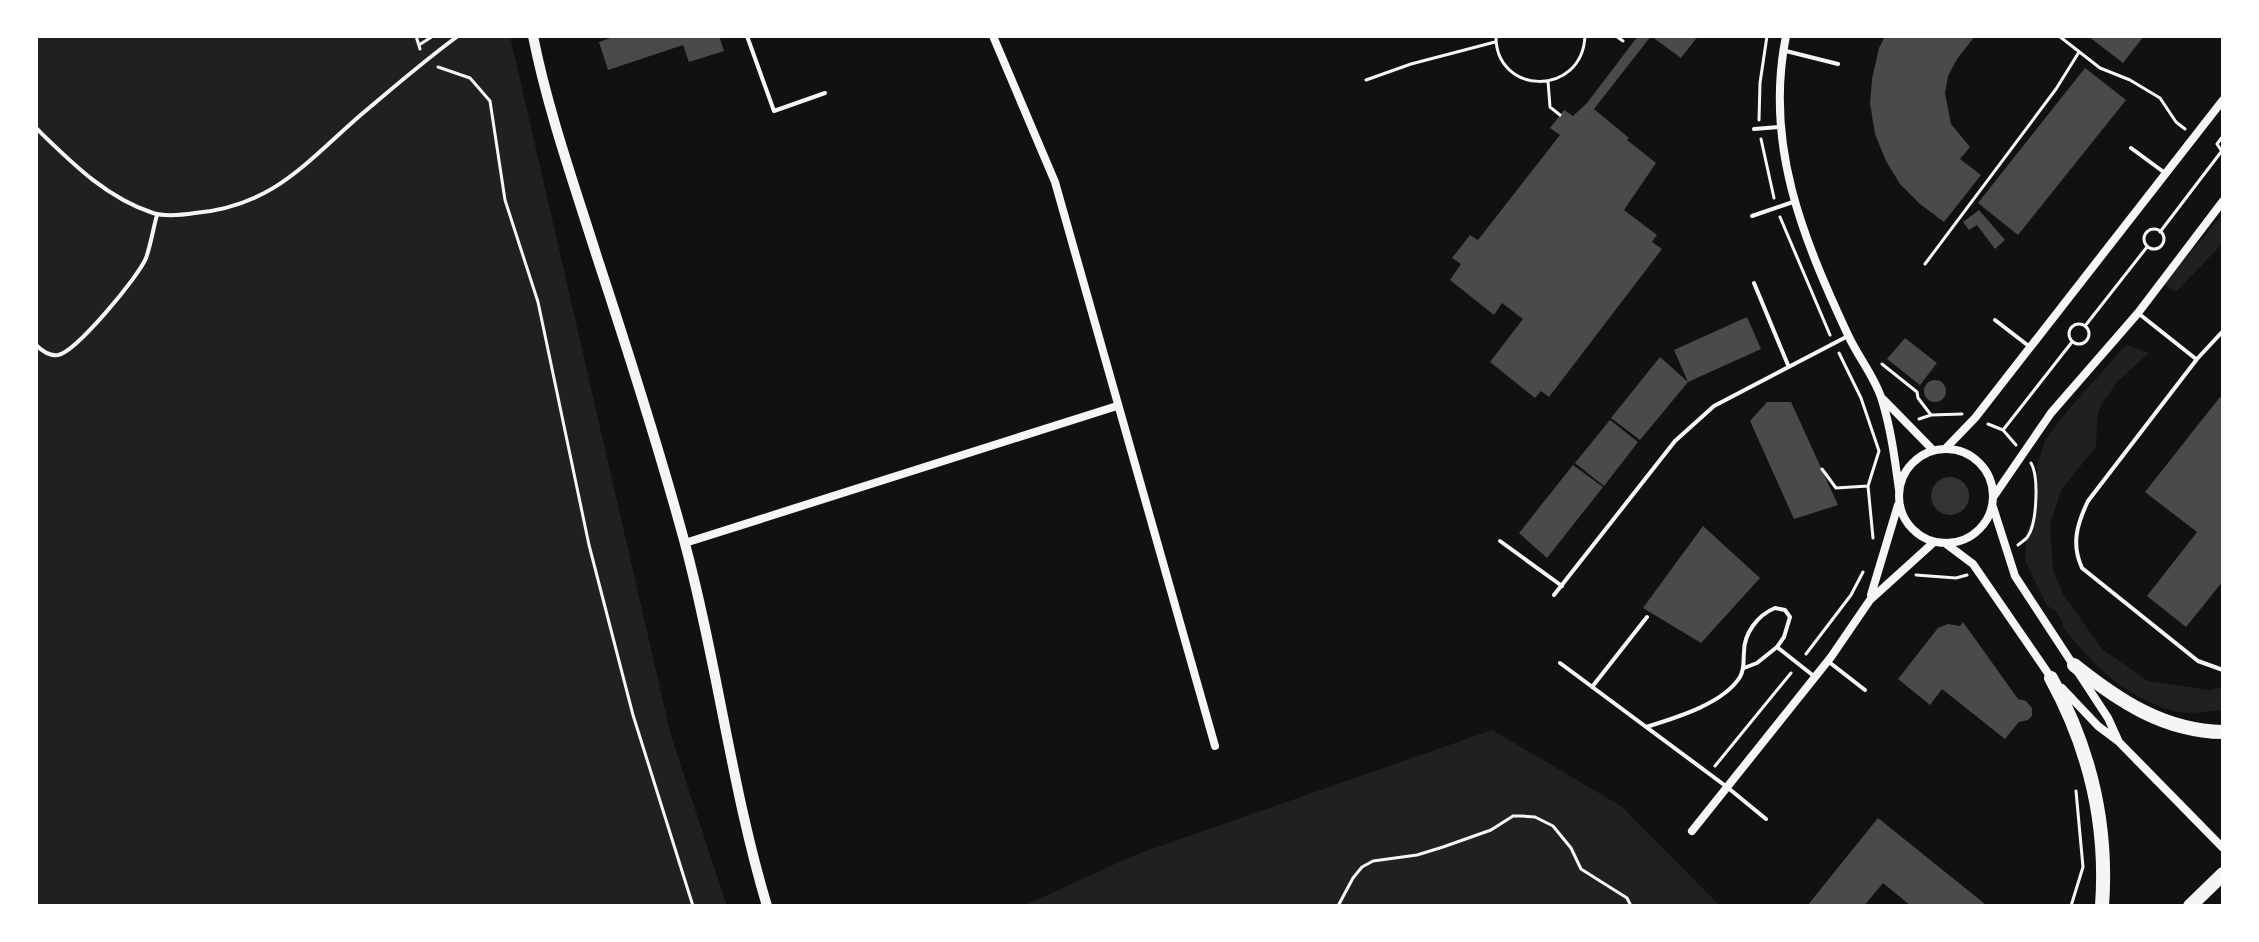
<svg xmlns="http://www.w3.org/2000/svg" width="2259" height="942" font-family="'Fira Sans',sans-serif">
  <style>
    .green { fill: #202020 }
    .water { fill: #333 }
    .building { fill: #4a4a4a }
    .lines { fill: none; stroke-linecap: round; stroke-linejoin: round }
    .path { stroke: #f5f5f5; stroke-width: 3 }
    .service { stroke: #f5f5f5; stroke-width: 4 }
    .minor { stroke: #f5f5f5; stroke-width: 8 }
    .tertiary { stroke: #f5f5f5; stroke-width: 10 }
    .trunk { stroke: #f5f5f5; stroke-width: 14 }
  </style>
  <rect width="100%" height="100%" fill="#111"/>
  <path class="green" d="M36 36H510L671 736 727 906H36Z
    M2223 214V243L2176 292 2164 284Z
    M2126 345 2149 353 2118 381 2101 405 2097 418 2096 447 2061 490 2050 525 2053 570 2063 594 2102 649 2148 681 2209 690 2223 687V710C2208 711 2188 715 2174 711 2123 696 2094 666 2062 626L2063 622 2056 611 2047 606 2025 561 2027 531 2038 504 2037 465 2046 439 2068 410Z
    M1492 730 1621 806 1720 906H1023L1135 855Z"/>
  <path class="water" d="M1931 496a19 19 0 1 1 38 0a19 19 0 1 1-38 0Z"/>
  <path class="building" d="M616 36H719L724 51 689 62 683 45 608 70 599 42Z
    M1638 36H1698L1681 58 1651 36 1594 109 1629 138 1627 140 1656 163 1624 210 1657 235 1652 242 1662 249 1549 397 1541 391 1535 398 1490 362 1523 319 1502 303 1494 315 1450 280 1461 264 1452 258 1470 235 1478 240 1560 135 1550 128 1564 110 1573 116 1587 103Z
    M1885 36H1975L1957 59 1948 76 1945 93 1951 124 1970 147 1960 159 1981 175 1944 222 1920 204 1900 184 1886 161 1875 134 1870 103 1872 79 1879 48Z
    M2088 36H2144L2123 63Z
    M2085 68 2126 100 2018 235 1978 203Z
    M1979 210 2005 240 1995 249 1977 225 1969 230 1963 222Z
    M1747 317 1761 349 1688 382 1674 350Z
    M1905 338 1937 363 1920 385 1887 359Z
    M1660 357 1688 382 1640 440 1611 418Z
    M1924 391a11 11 0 1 1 22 0a11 11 0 1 1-22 0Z
    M2220 397 2223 399V581L2186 627 2147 596 2197 532 2145 492Z
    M1767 402H1791L1838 505 1794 519 1750 421Z
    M1610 420 1638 442 1604 486 1575 463Z
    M1573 465 1603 487 1547 558 1519 533Z
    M1703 526 1760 578 1701 643 1643 608Z
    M1963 622 2018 699 2026 701 2032 708V716L2028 720 2019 722 2005 739 1942 689 1930 705 1898 679 1938 628 1948 624 1960 626Z
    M1878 818 1985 904 1983 906H1911L1883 883 1864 906H1807Z"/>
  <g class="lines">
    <path class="path" d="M416 36 420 49
      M1496 36C1495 95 1582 98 1585 36
      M1616 36 1623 41
      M2059 36 2100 68 2130 80 2160 98 2176 122 2185 129
      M419 45 433 36
      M438 67 470 78 490 101 505 200 538 302 589 545 633 715 693 906
      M1366 80 1411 64 1495 42
      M1548 81 1550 107 1560 115
      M1759 120 1760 83 1767 36
      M2223 136 2217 144 2223 153
      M1761 139 1774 198
      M1780 217 1830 335
      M2144 239a10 10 0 1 1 20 0a10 10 0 1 1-20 0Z
      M2160 232 2221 152
      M1925 264 2056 89 2079 52
      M2069 334a10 10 0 1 1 20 0a10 10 0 1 1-20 0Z
      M2085 326 2147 247
      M1839 353 1861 398 1879 451 1868 486 1873 538
      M1882 364 1917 392 1918 398 1931 415
      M1919 419 1931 415 1962 414
      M1988 424 2003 430
      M2016 445 2003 430 2072 342
      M1822 469 1836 488 1868 486
      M2018 545C2021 542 2026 540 2028 536 2037 523 2039 476 2031 463
      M1916 575 1956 578 1967 575
      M1806 654 1851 595 1863 572
      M1715 766 1791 673
      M1338 906 1353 878 1362 867 1373 861 1417 855 1443 847 1491 830 1513 816H1521L1535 817 1553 826 1571 848 1581 869 1627 898 1631 906
      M2071 906 2083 867 2076 791"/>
    <path class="service" d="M747 36 774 111 825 93
      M1786 51 1838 64
      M36 128C71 162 105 197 153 213 166 217 182 215 195 213 274 206 307 161 363 113 394 87 425 60 458 36
      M1754 129 1779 127
      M2131 148 2165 173
      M1752 216 1793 202
      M1754 283 1788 365
      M2138 313 2196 359
      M1995 320 2030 347
      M2223 331 2197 359 2088 501C2077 524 2071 544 2082 568L2198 661 2223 670
      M36 345C42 351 50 356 58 355 76 352 139 276 146 258 151 244 153 229 157 215
      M1500 541 1562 586
      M1554 595 1675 441 1714 406 1848 336
      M1829 662 1865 690
      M1560 663 1727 787 1766 819
      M1744 668 1757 663 1777 647
      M1592 687 1647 617
      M1646 727C1675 718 1723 704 1740 677 1745 668 1743 661 1744 652 1744 633 1758 615 1775 608L1785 610 1790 617 1784 637 1777 647 1815 677"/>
    <path class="minor" d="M993 36 1055 182 1215 746
      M1786 36C1764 145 1803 238 1848 335 1858 357 1875 377 1882 400 1891 429 1895 460 1899 490
      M1883 399 1933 450
      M1946 448 1975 418 2223 100
      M1899 496a47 47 0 1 1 94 0a47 47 0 1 1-94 0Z
      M1994 496 2051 413 2138 313 2223 201
      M1993 507 2015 576 2108 718 2118 740
      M685 543 1117 406
      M1945 543 1973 564 2052 679
      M1871 595 1898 505
      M2062 688 2098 726 2118 741 2223 848
      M1692 831 1831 657 1870 600 1934 542"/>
    <path class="tertiary" d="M533 36C548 111 574 184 597 257 628 351 658 445 684 540 717 661 731 786 767 906"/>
    <path class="trunk" d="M2074 665C2119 701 2164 731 2223 732
      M2051 678C2090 749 2108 825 2102 906
      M2190 906 2223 874"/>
  </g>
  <rect width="2259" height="942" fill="none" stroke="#ffffff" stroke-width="76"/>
</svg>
